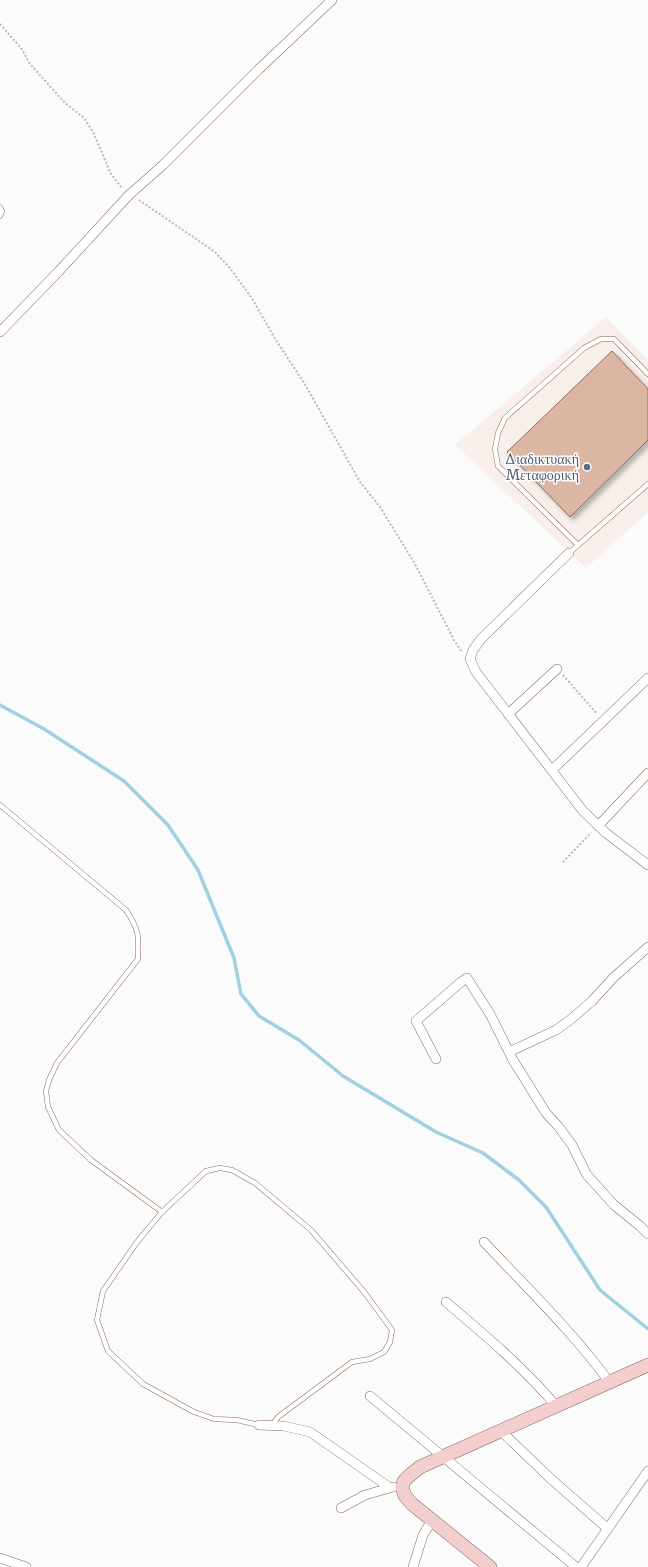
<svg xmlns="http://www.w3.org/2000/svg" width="648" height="1567" font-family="Merriweather,serif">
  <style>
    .built { fill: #f8efea }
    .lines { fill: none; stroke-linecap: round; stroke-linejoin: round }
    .stream { stroke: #a1d0e1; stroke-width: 3.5 }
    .building { fill: #dbb7a3; stroke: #8e6e5c; filter: url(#shadow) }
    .lane-casing { stroke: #8c6b59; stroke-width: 5.5 }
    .street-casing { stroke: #8c6b59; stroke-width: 10 }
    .secondary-casing { stroke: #8c6b59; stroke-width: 14 }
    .path { stroke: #beb9b7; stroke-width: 2; stroke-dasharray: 2 2; stroke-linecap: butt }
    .lane { stroke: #fff; stroke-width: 4.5 }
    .street { stroke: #fff; stroke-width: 9 }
    .secondary { stroke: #f3cecf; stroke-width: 13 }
    .service-dot { fill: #5c6f8a; stroke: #fff; stroke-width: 1.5 }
    .labels { text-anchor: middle; stroke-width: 3; stroke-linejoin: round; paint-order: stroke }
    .service-label { font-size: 14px; fill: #4e5e75; stroke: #fff; text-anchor: end }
  </style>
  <defs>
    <filter id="shadow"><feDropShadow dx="3.5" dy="3.5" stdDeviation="2" flood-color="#0004"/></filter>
  </defs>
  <rect width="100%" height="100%" fill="#fbfbfb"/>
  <path class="built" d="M606 317 648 360V512L586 568 455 445Z"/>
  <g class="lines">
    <path class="stream" d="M0 705 44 729 124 781 168 825 198 870 234 958 241 994 259 1016 299 1040 343 1076 436 1132 483 1153 519 1180 546 1207 600 1290 648 1329"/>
  </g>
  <path class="building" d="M612 351 648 389V440L570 517 507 452Z"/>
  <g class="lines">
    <g class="lane-casing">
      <path id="lane" d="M0 207 2 211 0 216
        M578 545 498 466 495 449 498 433 505 418 584 348 601 339H614L648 374
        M569 553 648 484
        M0 805 126 910C139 930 139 935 138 959L57 1063 49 1080 46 1091 48 1107 59 1130 91 1160 162 1212
        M259 1425 237 1420 214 1419 194 1412 143 1384 108 1351 97 1320 103 1291 137 1242 162 1212 206 1171 220 1168 232 1170 255 1183 311 1230 365 1293 392 1330 390 1342 384 1352 370 1359 352 1362 278 1417 272 1425"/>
    </g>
    <g class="street-casing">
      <path id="street" d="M0 332 59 271 129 195 163 165 258 70 332 0
        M569 553 481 639 473 650 470 659 476 672 583 811 606 833 648 865
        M508 714 557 669
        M552 770 648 678
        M598 826 648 773
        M509 1052 556 1030 570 1020 592 1001 614 977 648 947
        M436 1059 416 1021 461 982 467 978 490 1014 513 1060 546 1113 558 1126 572 1145 587 1175 614 1205 640 1226 648 1234
        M484 1242C527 1288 573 1332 610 1383
        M446 1302C485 1335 524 1368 557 1407
        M370 1396 576 1567
        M259 1425 284 1426 310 1432 389 1487
        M501 1431 551 1479 607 1528
        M341 1508 365 1495 393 1487
        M0 1558 26 1567
        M413 1567 423 1535 432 1520
        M581 1567 648 1471"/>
    </g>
    <g class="secondary-casing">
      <path id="secondary" d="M490 1567 412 1504 405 1496 402 1487 404 1481 409 1476 420 1467 648 1365"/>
    </g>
    <path class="path" d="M0 24 21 48 30 64 48 84 65 103 84 118 93 132 111 174 122 188
      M139 200 199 241 215 252 230 268 253 300 274 337 306 386 360 482 380 507 415 564 454 640 462 652
      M563 675 597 714
      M563 862 591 833"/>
    <use href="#lane" class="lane"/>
    <use href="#street" class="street"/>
    <use href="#secondary" class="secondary"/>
  </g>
  <circle class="service-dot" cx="587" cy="467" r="4"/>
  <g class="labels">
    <g class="service-label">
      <text x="579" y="464">Διαδικτυακή<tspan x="579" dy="16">Μεταφορική</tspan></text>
    </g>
  </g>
</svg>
